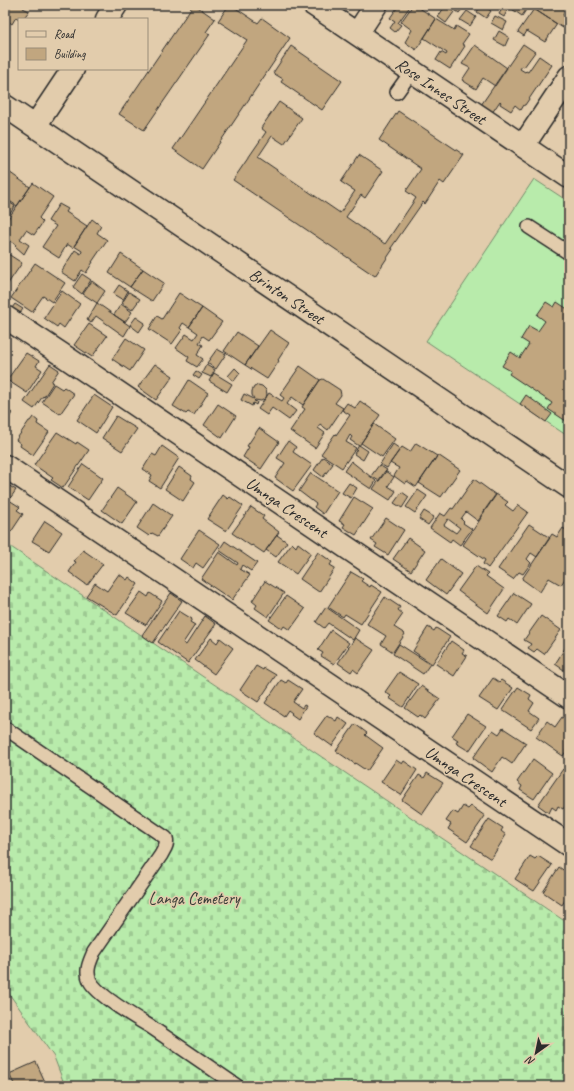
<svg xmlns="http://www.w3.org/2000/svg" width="574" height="1091" font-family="Caveat,sans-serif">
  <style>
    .grass { fill: #b8ebab; stroke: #728b6b }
    .cemetery { fill: url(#cemetery-stones); stroke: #728b6b }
    .building { fill: #c1a67f; stroke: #2b2b2b; fill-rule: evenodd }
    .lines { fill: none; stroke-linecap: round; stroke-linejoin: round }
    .service-casing { stroke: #2b2b2b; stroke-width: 16 }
    .minor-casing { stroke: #2b2b2b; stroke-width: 25 }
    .service { stroke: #e2ccac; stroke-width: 13 }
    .minor { stroke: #e2ccac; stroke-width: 22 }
    .labels { text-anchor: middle; stroke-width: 3; stroke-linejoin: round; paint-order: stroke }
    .street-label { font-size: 17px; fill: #2b2b2b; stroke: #e2ccac }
    .park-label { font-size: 17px; fill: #393e38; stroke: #e2ccac }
  </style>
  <defs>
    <pattern id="cemetery-stones" width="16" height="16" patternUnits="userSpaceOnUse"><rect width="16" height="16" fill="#b8ebab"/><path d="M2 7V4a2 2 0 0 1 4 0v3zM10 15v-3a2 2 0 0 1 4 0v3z" fill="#9eca93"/></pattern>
  </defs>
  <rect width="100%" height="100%" fill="#e2ccac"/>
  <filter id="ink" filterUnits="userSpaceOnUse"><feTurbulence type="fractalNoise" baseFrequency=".025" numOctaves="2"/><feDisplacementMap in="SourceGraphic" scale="8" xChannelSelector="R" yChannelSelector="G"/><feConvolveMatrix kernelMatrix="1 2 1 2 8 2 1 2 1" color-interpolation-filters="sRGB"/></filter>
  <g filter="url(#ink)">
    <path class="grass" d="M534 179 569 202V437L426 341Z"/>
    <path class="cemetery" d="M5 543 569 924V1086H65L54 1057 5 988Z"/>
    <path class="building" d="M5 5H25L23 8 29 11 23 19H19L16 17 12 24 5 19Z
      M193 5H195L215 19 206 32 210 34 144 130 119 114Z
      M229 5H231L258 23 262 18 290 38 202 169 173 149 247 40 218 21Z
      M399 5H411L398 23 401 25 395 32 390 28 395 21 390 18Z
      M413 5H415L436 19 416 50 405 42 412 30 401 22Z
      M448 5H465L459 13Z
      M481 5H483L491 11 486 18 477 12Z
      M506 5H525L528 7 522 16Z
      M528 5H568L569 6 563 15 569 19 563 28Z
      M445 6 454 12 446 23 438 17Z
      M502 9 507 11 504 17 499 14Z
      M534 9 557 24 545 42 527 31 524 36 518 32Z
      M467 11 476 17 470 26 460 20Z
      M495 16 507 22 503 30 491 23Z
      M436 19 454 30 456 26 469 34 462 44 465 46 450 69 436 60 441 52 446 55 447 53 424 38Z
      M499 31 509 37 505 46 494 40Z
      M523 44 535 52 524 67 522 66 520 69 525 72 526 71 528 72 539 56 552 65 525 105H524L521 110 515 105 511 111 500 104 501 102 500 101 492 113 481 105Z
      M475 45 507 68 495 86 483 78 476 89 462 80 470 68 462 64Z
      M291 46 342 81 322 110 281 82 283 79 273 73Z
      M279 102 302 118 284 144 272 136 258 157 340 213 355 191 341 182 359 155 383 171 365 198 361 195 346 217 385 244 416 198 406 191 421 169 379 140 398 111 464 155 444 184 440 181 425 204 423 202 391 248 393 249 375 276 233 180 266 132 261 128Z
      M569 126V136L565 133Z
      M569 152V161L565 158Z
      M9 172 30 187 17 206 8 200 7 201 15 206 9 215 5 213V178Z
      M33 183 53 197 39 218 43 222 34 235 26 230 20 239 29 245 24 254 15 246 16 245 6 238 5 239V223Z
      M59 204 68 209 66 212 87 226 73 248 67 244 59 258 42 247 56 226 48 221Z
      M92 219 101 226 97 233 107 240 92 262H93L86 273 82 270 75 281 61 272 75 250 81 254 82 251 74 246Z
      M5 252 22 263 5 288Z
      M121 254 143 269 130 287 109 273Z
      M35 263 65 283 52 302 43 296 32 312 11 298Z
      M143 269 164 283 152 301 130 287Z
      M82 274 91 280 82 294 73 287Z
      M92 281 105 291 97 303 83 294Z
      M119 285 128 291 123 300 113 294Z
      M62 291 80 304 64 328 59 324 57 327 44 318Z
      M129 292 140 299 132 310 122 303Z
      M179 293 202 308 189 327 183 323 180 328 182 330 172 344 149 329 157 316 162 319Z
      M546 302 554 307 557 302 569 310V423L548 409 552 403 509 374 511 371 502 366 511 352 520 358 529 344 521 339 529 326 538 331 545 321 537 315Z
      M97 303 130 326 124 336 96 316 91 323 87 320Z
      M15 304 23 309 20 313 12 308Z
      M121 304 132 312 125 322 114 315Z
      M202 308 222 322 209 340 203 336 199 343 203 345 197 355 203 359 197 367 187 361 189 357 176 348 186 334 194 339 198 333 189 327Z
      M136 317 145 323 139 332 130 325Z
      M89 324 107 336 92 357 74 345Z
      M270 330 289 343 278 360 279 361 267 379 245 365Z
      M237 332 258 346 245 365 224 351Z
      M126 338 144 350 130 371 112 359Z
      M217 349 226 354 216 369 207 363Z
      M26 353 39 361 36 366 42 370 27 393 7 380Z
      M50 364 59 370 51 382 53 383 44 397 43 396 34 409 24 402Z
      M155 364 173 376 156 400 138 387Z
      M206 365 215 370 211 377 202 373Z
      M300 366 320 380 303 405 292 397 287 404 296 411 289 420 272 408 267 415 258 409 269 393 282 401 284 398 280 395Z
      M235 368 240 373 234 381 228 376Z
      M196 371 202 375 199 379 193 375Z
      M214 373 232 384 227 392 209 381Z
      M323 379 340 390 341 395 335 403 343 408 328 430 320 424 318 428 325 433 315 448 290 431 305 409 302 407 320 380Z
      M189 380 208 393 194 415 188 412 186 414 173 406Z
      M54 384 62 389 64 387 74 394 60 414 42 402Z
      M258 385 262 386 266 390 267 394 266 398 261 401 255 400 254 401 257 402 256 405 253 403 252 406 241 400 244 394 254 399 252 395V391L254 387Z
      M94 395 112 407 96 433 77 420Z
      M526 395 552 414 546 422 520 404Z
      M360 401 380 415 359 446 350 440 352 437 350 435 346 442 356 448 342 468 321 454 335 434 336 435 350 415 342 410 347 403 355 408Z
      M218 404 236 416 222 438 204 425Z
      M5 408 12 413 5 424Z
      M116 416 137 429 122 451 102 438Z
      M33 417 38 421 37 424 49 432 33 455 20 446 21 444 16 440 29 421H30Z
      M374 424 395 439 382 457 361 443Z
      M259 428 279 442 261 469 243 457 249 447 247 446Z
      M57 432 76 444 77 442 89 450 63 488 51 480 53 478 34 465Z
      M288 441 296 447 293 452 312 465 293 491 275 478 285 463 277 458Z
      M416 443 437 456 416 487 407 481 405 484 394 476 399 468 390 463 402 447 410 452Z
      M393 444 400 449 387 468 380 464Z
      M359 445 368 451 363 460 354 454Z
      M162 446 179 458 160 488 149 481 152 475 143 469 152 454 156 456Z
      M438 455 460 470 441 497 419 483Z
      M323 457 333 464 323 477 314 470Z
      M351 461 376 481 371 489 344 471Z
      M83 464 103 478 88 500 68 487Z
      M379 465 387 470 379 481 371 476Z
      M179 467 192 476 191 479 195 482 183 501 165 489Z
      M385 471 394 477 388 486 396 491 390 500 373 489Z
      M311 473 338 491 323 514 314 507 316 504 299 491Z
      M474 479 496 495 478 521 466 512 463 516 461 519 464 522 463 523 472 529 460 545 452 539 450 542 430 528 440 513 445 516 451 508 453 509ZM448 519 460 528 456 533 444 525Z
      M349 483 357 488 351 498 342 493Z
      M8 485 16 490 9 500 20 507 17 510 23 514 11 532 5 528V489Z
      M117 488 137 502 122 524 102 510Z
      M418 490 427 496 415 513 406 507Z
      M402 492 409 497 402 508 394 503Z
      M496 494 508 502 505 505 513 511 518 505 528 512 488 568 483 564 485 560 463 545 481 518 480 517Z
      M223 495 228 499 230 497 243 506 226 531 207 519Z
      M354 497 373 509 356 535 343 527 345 524 339 521Z
      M153 503 172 516 158 536 152 533 149 536 137 528Z
      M251 507 264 516 262 519 279 532 264 553 252 545 251 546 232 533Z
      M424 511 434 517 428 525 419 519Z
      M386 518 404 530 388 555 375 547 377 544 371 540Z
      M45 521 62 532 49 551 32 541Z
      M529 524 550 538 537 557 531 553 527 559 531 563 523 574 519 572 513 579 498 569Z
      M563 528 569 532V572L561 585 549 578 540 592 522 579 552 534 557 537Z
      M199 530 220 544 203 568 196 563 193 568 180 559Z
      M277 535 287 542 276 557 266 550Z
      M408 538 425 550 411 571 393 559Z
      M225 541 257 563 251 571 242 565 240 569 250 575 232 600 201 579 219 552 237 565 238 563 219 550Z
      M292 543 296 547 298 543 311 553 296 574 278 562Z
      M83 550 103 564 87 585 69 572 76 562 74 561Z
      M318 552 332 562 330 565 335 568 319 592 300 579Z
      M441 559 461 574 446 595 426 580Z
      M476 566 488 574 486 576 504 589 488 613 458 591Z
      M351 572 363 579 361 581 370 587 371 585 382 592 361 624 345 614 343 617 328 607Z
      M119 574 127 580 129 577 138 584 117 615 86 596 95 583 107 591Z
      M265 581 284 593 268 617 255 608 257 605 252 601Z
      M141 592 148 597 150 593 162 601 146 625 126 613Z
      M171 593 182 601 153 643 142 635Z
      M514 593 531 604 517 625 509 619 507 622 498 616Z
      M286 596 305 609 290 630 284 626 282 629 269 620Z
      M385 597 400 607 398 610 403 614 394 627 405 634 393 652 381 644 386 636 367 624Z
      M326 607 359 630 353 640 328 623 324 628 316 622Z
      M179 611 192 619 190 622 195 625 183 643 186 645 205 616 216 624 188 663 158 642Z
      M541 616 561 630 544 654 537 649 534 652 528 648 531 644 524 640Z
      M428 627 434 631 436 628 450 637 432 664 413 651Z
      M331 630 349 643 334 664 321 656 323 653 318 650Z
      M211 638 217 643 220 638 233 648 214 674 195 660Z
      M355 638 374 650 358 673 353 669 351 672 338 663Z
      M451 641 464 650 462 653 467 656 454 676 436 664Z
      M569 642V669L567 672 555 664Z
      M399 644 430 664 423 674 393 654Z
      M256 666 263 670 264 668 276 675 258 702 240 690Z
      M399 672 418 684 403 707 389 698 391 696 385 692Z
      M493 678 499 682 501 680 513 688 498 710 479 698Z
      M281 680 286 683 288 680 302 689 293 702 302 708 304 705 306 706 298 719 291 714 292 713 288 710 284 716 265 703Z
      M421 686 440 699 425 719 420 715 418 717 405 708Z
      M518 687 531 695 529 699 534 703 529 711 539 718 531 729 502 710Z
      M467 714 486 726 469 751 456 743 458 740 452 736Z
      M327 715 336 721 338 717 348 724 332 746 314 733Z
      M562 717 569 721V747L563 756 536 737 547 721 555 727Z
      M355 724 367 733 365 735 383 748 367 771 355 763V764L336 751Z
      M503 728 526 743 512 764 502 757 492 772 473 758 493 730 499 734Z
      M533 759 552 773 534 799 520 790 522 786 517 782Z
      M396 760 402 764 404 761 417 770 401 795 381 782Z
      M563 769 569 773V801L563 809 558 806 556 810 552 807 549 813 538 805Z
      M427 773 443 783 422 814 402 800 419 775 424 778Z
      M463 806 468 809 471 806 485 816 467 842 448 829 451 824 446 821 453 811 458 814Z
      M489 819 503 828 501 831 506 835 491 859 471 846Z
      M530 856 535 859 538 856 552 865 534 891 515 879Z
      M559 867 566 872 569 868V894L562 905 543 892Z
      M36 1062 47 1086H15L9 1074Z"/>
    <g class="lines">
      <g class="service-casing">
        <path id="service" d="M397 92 412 71
          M529 227 569 253
          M5 728 166 838C168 845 164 849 161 855L94 952C90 961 85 971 90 981 97 995 136 1018 151 1027 180 1047 208 1066 237 1086"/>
      </g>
      <g class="minor-casing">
        <path id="minor" d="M314 5 569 177
          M107 19 116 5
          M357 34 376 5
          M5 106 569 487
          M35 126 73 69
          M523 146 569 77
          M5 317 61 354 380 570 569 697
          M5 466 569 845"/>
      </g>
      <use href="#service" class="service"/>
      <use href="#minor" class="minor"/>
    </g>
  </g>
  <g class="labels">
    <g class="street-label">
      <text transform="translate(441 91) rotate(34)" y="6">Rose Innes Street</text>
      <text transform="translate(287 296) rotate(34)" y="6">Brinton Street</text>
      <text transform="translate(287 507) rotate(34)" y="6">Umnga Crescent</text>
      <text transform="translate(466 776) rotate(34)" y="6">Umnga Crescent</text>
    </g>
    <g class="park-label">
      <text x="194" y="904">Langa Cemetery</text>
    </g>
  </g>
  <rect width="574" height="1091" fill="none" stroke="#e2ccac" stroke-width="20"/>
  <rect x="10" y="10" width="554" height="1071" fill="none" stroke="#2b2b2b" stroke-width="1.5" filter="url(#ink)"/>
  <rect x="18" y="18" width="130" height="52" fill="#e2ccac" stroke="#998c78"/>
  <rect x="26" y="31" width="20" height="6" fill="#e2ccac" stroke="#998c78"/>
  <text x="54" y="38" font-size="12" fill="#2b2b2b">Road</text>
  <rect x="26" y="48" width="20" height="12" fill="#c1a67f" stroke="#998c78"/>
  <text x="54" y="58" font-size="12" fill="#2b2b2b">Building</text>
  <g transform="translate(536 1053) rotate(213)" stroke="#e2ccac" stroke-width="3" paint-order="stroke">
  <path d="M0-3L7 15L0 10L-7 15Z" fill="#2b2b2b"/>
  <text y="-6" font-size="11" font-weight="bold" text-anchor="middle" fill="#2b2b2b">N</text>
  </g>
</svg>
